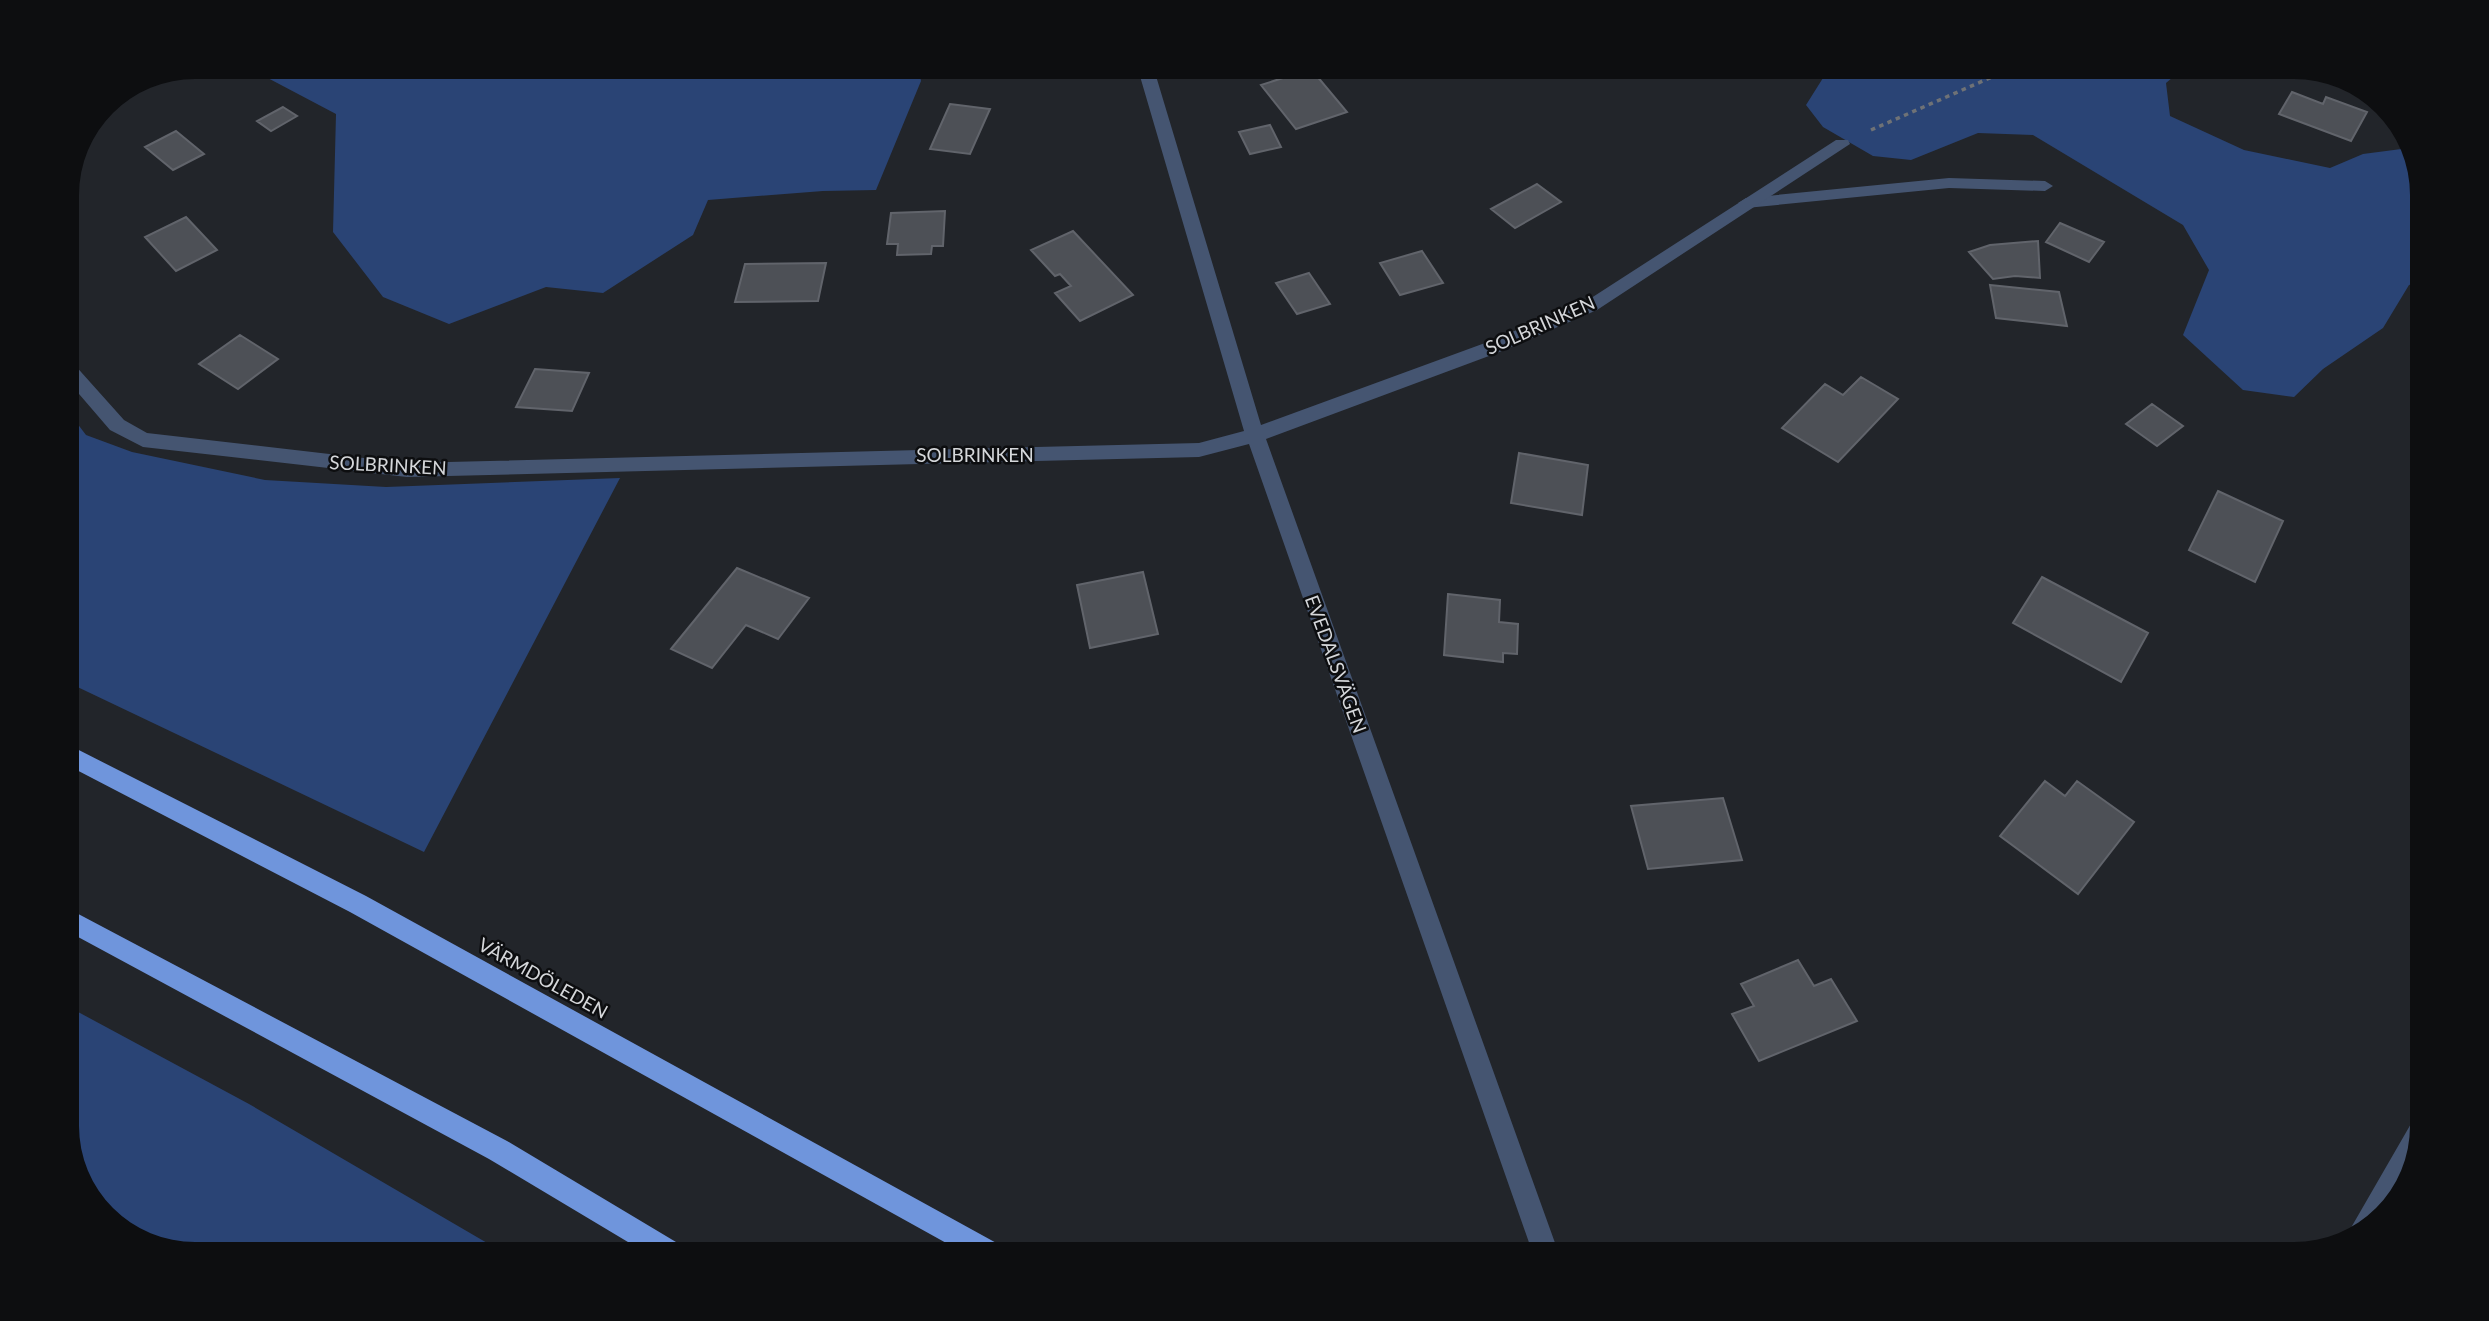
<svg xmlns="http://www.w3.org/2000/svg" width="2489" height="1321" font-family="Lato,sans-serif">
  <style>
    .green { fill: #2a4475 }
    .building { fill: #4d5056; stroke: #61646b; stroke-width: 2 }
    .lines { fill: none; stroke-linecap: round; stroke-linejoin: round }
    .path { stroke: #6f7276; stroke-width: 3.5; stroke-dasharray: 4.5 4.5; stroke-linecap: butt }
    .lane { fill: #455571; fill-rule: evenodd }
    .street { fill: #455571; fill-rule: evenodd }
    .highway { fill: #6f95dc; fill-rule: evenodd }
    .labels { text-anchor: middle; stroke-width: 5; stroke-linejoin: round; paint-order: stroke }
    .street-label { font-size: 19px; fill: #d5d7da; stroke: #0d0e10 }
  </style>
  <rect width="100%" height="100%" fill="#22252a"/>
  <path class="green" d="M918 66 921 81 876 190 823 191 708 200 693 235 603 293 546 287 449 324 383 297 333 232 336 114 247 67Z
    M1835 67H2185L2166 83 2170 116 2244 150 2330 168 2363 154 2409 148 2422 187V281L2409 285 2383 328 2323 369 2294 397 2243 390 2183 335 2209 270 2183 225 2033 135 1978 133 1911 160 1873 156 1823 127 1806 105 1823 78Z
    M67 410 86 435 132 452 265 480 386 487 620 478 424 852 67 682Z
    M67 1006 249 1104 506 1254H195L138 1241 88 1198 67 1135Z"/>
  <path class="building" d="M1311 69 1347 112 1296 129 1261 85Z
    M2292 92 2323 104 2326 97 2367 112 2351 141 2279 114Z
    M950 104 990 109 970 154 930 149Z
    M283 107 297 116 271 131 257 121Z
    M1270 125 1281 147 1250 154 1239 132Z
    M176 131 204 154 173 170 145 147Z
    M1537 184 1561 202 1515 228 1491 209Z
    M945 211 943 246H932L931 254 897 255 898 244H887L891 213Z
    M186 217 217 250 176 271 145 237Z
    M2060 223 2104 242 2089 262 2046 242Z
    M1073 231 1133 295 1080 321 1055 293 1071 286 1060 274 1055 276 1031 250Z
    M2038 241 2040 278 2015 276 1993 279 1969 252 1990 245Z
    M1422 251 1443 283 1400 295 1380 263Z
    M826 263 818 301 735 302 745 264Z
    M1309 273 1330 304 1297 314 1276 283Z
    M1990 285 2059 292 2067 326 1996 318Z
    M240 335 278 359 238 389 199 364Z
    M535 369 589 373 572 411 516 407Z
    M1861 377 1898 399 1838 462 1782 428 1825 384 1843 395Z
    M2152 404 2183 426 2157 446 2126 424Z
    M1519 453 1588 465 1582 515 1511 503Z
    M2218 491 2283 521 2255 582 2189 550Z
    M737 568 809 598 778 639 746 625 712 668 671 649Z
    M1143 572 1158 634 1090 648 1077 585Z
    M2042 577 2148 633 2121 682 2013 623Z
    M1448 594 1500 600 1499 622 1518 624 1517 654 1503 653V662L1444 655Z
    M2045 781 2065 796 2077 781 2134 822 2078 894 2000 836Z
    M1723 798 1742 860 1648 869 1631 806Z
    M1798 960 1814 986 1831 979 1857 1021 1759 1061 1732 1014 1754 1006 1741 984Z"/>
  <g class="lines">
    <path class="path" d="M1871 130 2017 66"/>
    <path class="lane" d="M1949 178 2045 181 2053 186 2045 191 1949 188 1746 208 1738 203 1746 198Z"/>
    <path class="street" d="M1137 66H1153L1261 425 1485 343 1585 302 1836 140H1848L1850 144 1597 310 1497 353 1266 439 1559 1254H1533L1249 444 1199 457 407 477 143 447 110 430 67 380V361L73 363 124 420 147 433 407 463 1199 443 1244 431Z
      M2422 1119C2423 1172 2392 1201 2359 1237L2350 1239 2348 1235 2352 1226 2412 1122Z"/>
    <path class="highway" d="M67 744 366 896 1000 1245 1004 1254H966L350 912 67 765Z
      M67 908 507 1141 681 1245 685 1254H648L489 1159 67 931Z"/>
  </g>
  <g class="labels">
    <g class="street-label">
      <text transform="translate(1540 325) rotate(-24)" y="7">SOLBRINKEN</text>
      <text x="975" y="462">SOLBRINKEN</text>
      <text transform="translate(388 465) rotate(3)" y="7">SOLBRINKEN</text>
      <text transform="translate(1336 664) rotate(70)" y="7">EVEDALSVÄGEN</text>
      <text transform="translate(543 978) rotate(29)" y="7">VÄRMDÖLEDEN</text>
    </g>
  </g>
  <path d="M0 0H2489V1321H0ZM195 79H2294A116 116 0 0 1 2410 195V1126A116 116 0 0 1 2294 1242H195A116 116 0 0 1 79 1126V195A116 116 0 0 1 195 79Z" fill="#0d0e10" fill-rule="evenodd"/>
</svg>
